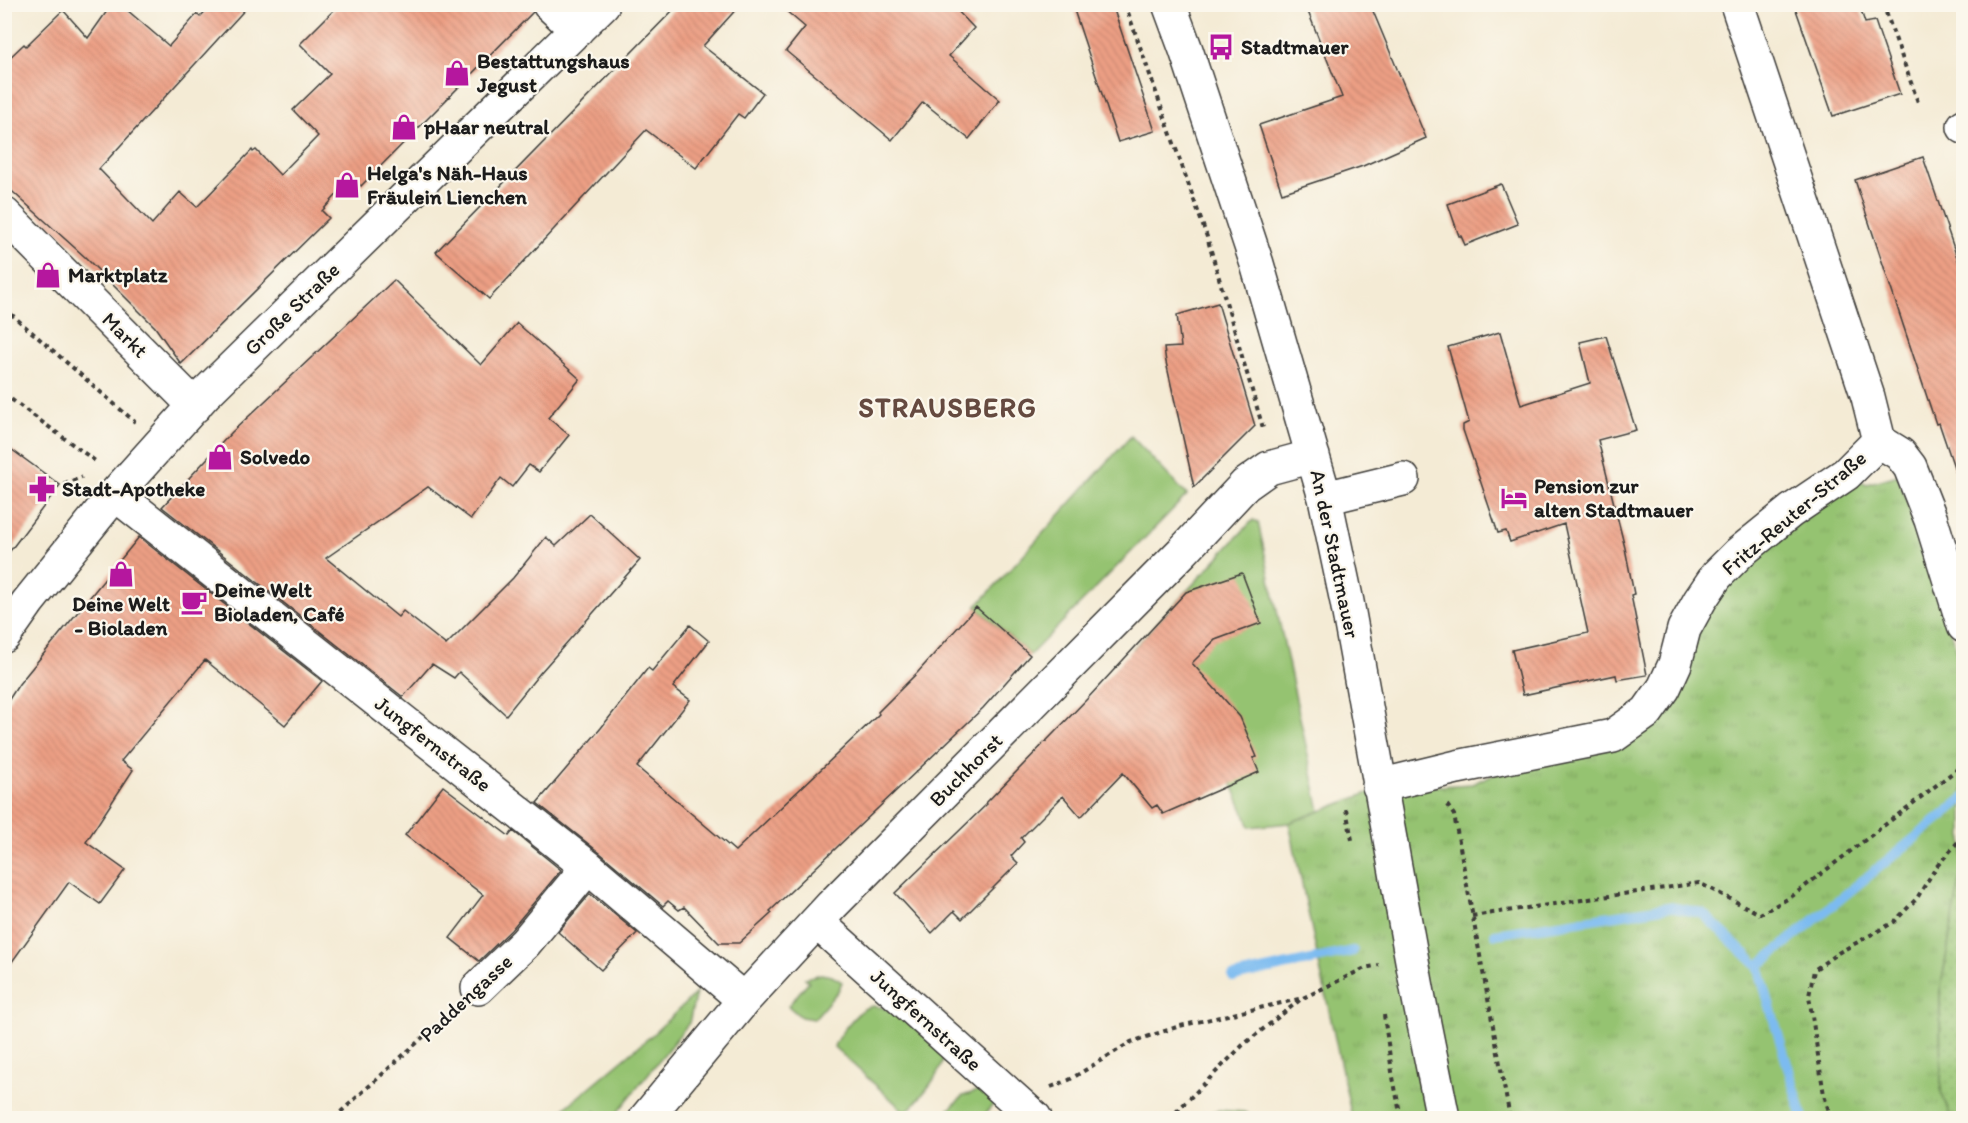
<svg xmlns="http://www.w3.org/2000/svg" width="1968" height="1123" font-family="Itim,sans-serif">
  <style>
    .grass { fill: #95c371; stroke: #587046; stroke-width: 1.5 }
    .park { fill: url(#park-tufts); stroke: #587046; stroke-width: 1.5 }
    .garden { fill: url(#garden-dots); stroke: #587046; stroke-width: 1.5 }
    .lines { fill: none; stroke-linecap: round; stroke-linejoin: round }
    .stream { stroke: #7cbbf0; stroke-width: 10 }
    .building { fill: url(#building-back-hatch) }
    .minor-casing { stroke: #3c3b38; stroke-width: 36 }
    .path { stroke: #3c3b38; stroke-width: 4; stroke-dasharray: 4.5 4.5; stroke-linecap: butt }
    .minor { stroke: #fff; stroke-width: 33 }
    .labels { text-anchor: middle; stroke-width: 4.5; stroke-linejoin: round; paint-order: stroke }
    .poi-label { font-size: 21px; font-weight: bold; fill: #1c1c1c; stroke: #fbf7ec; text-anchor: start }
    .street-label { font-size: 21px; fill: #1c1c1c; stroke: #fbf7ec }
    .district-label { font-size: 27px; font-weight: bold; letter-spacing: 1.5px; fill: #654a40; stroke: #fbf7ec }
  </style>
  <defs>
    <pattern id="park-tufts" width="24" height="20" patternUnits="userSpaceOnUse" patternTransform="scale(1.5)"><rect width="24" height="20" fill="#95c371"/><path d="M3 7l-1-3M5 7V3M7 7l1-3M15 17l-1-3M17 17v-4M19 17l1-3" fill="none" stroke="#80a761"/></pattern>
    <pattern id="garden-dots" width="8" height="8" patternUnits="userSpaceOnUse" patternTransform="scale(1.5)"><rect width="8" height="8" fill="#95c371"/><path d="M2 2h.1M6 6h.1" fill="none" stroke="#80a761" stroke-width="1.8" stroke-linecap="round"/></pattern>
    <pattern id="building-back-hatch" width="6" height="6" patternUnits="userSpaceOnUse" patternTransform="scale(1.5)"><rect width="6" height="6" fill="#ec9f84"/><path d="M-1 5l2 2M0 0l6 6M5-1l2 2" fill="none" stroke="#ca8871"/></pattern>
  </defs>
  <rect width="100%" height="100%" fill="#fbf7ec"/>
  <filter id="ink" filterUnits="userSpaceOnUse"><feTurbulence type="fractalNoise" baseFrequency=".0167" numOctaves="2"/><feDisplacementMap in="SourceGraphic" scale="12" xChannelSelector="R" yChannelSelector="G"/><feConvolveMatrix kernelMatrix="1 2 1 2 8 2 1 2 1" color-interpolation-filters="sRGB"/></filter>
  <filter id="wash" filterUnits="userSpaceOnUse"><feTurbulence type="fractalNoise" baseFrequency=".008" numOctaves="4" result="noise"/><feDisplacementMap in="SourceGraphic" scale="24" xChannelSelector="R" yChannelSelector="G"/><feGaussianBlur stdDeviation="1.35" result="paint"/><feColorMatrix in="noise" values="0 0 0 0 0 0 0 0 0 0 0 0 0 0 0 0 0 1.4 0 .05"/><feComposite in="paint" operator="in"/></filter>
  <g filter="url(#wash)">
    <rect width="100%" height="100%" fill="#f4ebd5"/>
    <path class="grass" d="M1131 436 1187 495 1030 655 976 607Z
      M1253 520 1258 522 1320 811 1289 823 1250 827 1210 733 1172 685 1133 649Z
      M821 974 832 976 842 982 838 991 814 1019 801 1017 788 1006 809 981 805 978Z
      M696 993 689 1023 613 1118H605L595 1111 589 1118H553L652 1035Z
      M873 1006C898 1007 926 1037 944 1053 945 1071 919 1099 906 1113L834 1047C836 1037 856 1014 864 1009 867 1007 870 1007 873 1006Z
      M983 1089 1000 1096 982 1118H940L963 1096Z
      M1219 1110 1244 1112 1255 1118H1194Z"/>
    <path class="park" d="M1846 474 1867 484 1898 475 1963 669V865L1940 992 1941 1091 1951 1118H1352L1289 823 1376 790 1472 784 1545 750 1647 712 1700 600Z"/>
    <path class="garden" d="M1963 876V1118H1951L1941 1091 1940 992 1959 885Z"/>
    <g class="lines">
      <path class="stream" d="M1495 934 1669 907 1702 913 1758 966
        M1233 977 1353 951
        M1803 1118 1758 966 1964 798"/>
    </g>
    <g id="blocks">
      <path class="building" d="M112 4H120L169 46 197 14 200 17 212 4H250L99 169 152 224 180 192 197 207 252 150 253 152 256 150 280 175 318 136 293 110 330 74 300 44 340 4H531L533 12 361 186 352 178 322 211 329 218 181 364 155 327 85 257 4 184V63L24 44 26 46 63 10 88 38Z
        M679 4H741L703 46 763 93 744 118 738 114 696 168 646 130 489 299 436 252Z
        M778 4H951L974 28 949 56 1000 100 969 139 923 102 892 140 786 51 805 27Z
        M1072 4H1112L1155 131 1118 142Z
        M1305 4H1370L1426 138 1363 166 1282 193 1259 125 1342 97Z
        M1794 4H1859L1865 23 1875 21 1900 94 1833 116Z
        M1923 157 1964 278V478L1958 479 1939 423 1936 424 1855 180Z
        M1501 184 1518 224 1465 245 1461 236H1459L1448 204Z
        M394 280 481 365 517 323 580 379 548 418 569 435 539 472 529 465 512 487 501 478 471 519 428 487 326 558 398 617 403 611 446 645 513 578 546 537 556 546 590 514 640 560 540 673 506 715 459 672 454 678 432 664 403 697 162 507 232 432Z
        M1218 303 1255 426 1194 487 1166 362 1164 348 1181 347 1177 315Z
        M1500 332 1521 405 1590 383 1580 342 1606 336 1636 430 1598 440 1625 548 1634 594 1631 595 1647 675 1617 680 1616 675 1523 695 1512 650 1588 633 1564 524 1510 542 1506 531 1498 533 1463 430V425L1469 422 1448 347Z
        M4 444 60 485 4 559Z
        M139 537 322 681 285 725 205 660 121 761 133 770 86 842 125 870 100 904 69 882 4 973V707L19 684Z
        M1242 573 1261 623 1215 640 1192 663 1240 717 1257 757 1253 758 1259 772 1163 814 1157 805 1152 808 1123 773 1081 817 1063 796 1021 838 1024 842 1011 856 1018 863 962 919 954 911 932 933 895 893 987 804 986 803 1087 699 1186 592Z
        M976 607 1030 655 983 708 770 911 772 913 739 943H719L684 907 679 910 668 901 663 906 600 853 537 803 601 728 648 668 652 671 690 625 709 641 673 687 690 700 637 767 735 851 879 714 878 712 918 672Z
        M443 786 509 836 513 831 561 870 511 930 479 961 450 938 483 895 405 835Z
        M590 894 637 933 601 970 558 932Z"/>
    </g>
  </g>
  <g filter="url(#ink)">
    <use href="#blocks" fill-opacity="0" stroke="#3c3b38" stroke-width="1.5"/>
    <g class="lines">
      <g class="minor-casing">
        <path id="minor" d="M549 4 577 30
          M1169 4 1186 50 1257 264 1325 498 1347 602 1419 999 1443 1118
          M1737 4 1868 397 1879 441
          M1964 126V127
          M4 214 195 406
          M1879 441 1900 454 1910 467 1931 520 1964 626
          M115 494 588 867 744 1000
          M1325 498 1403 479
          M4 636 28 602 115 494 205 394 603 4
          M1379 786 1457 767 1613 736 1647 712 1664 688 1675 664 1684 629 1700 600 1717 575 1739 553 1791 511 1846 474 1879 441
          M817 922 1035 1118
          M478 988 525 943 588 867
          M646 1118 744 1000 832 905 1183 551 1245 485 1269 468 1313 456"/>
      </g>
      <path class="path" d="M1125 4 1207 237 1263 428
        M1883 4 1919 105
        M4 308 135 422
        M4 394 98 463
        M64 484 82 477
        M1447 805 1454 815 1510 1118
        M1346 809 1352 840
        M1472 916 1699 883 1760 914 1791 897 1964 764
        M1384 1015 1392 1072 1401 1118
        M1051 1087 1069 1080 1131 1042 1180 1026 1303 998 1365 968 1379 965
        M334 1118 453 1010
        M1170 1118 1243 1045 1300 1000
        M1831 1118 1824 1095 1809 996 1814 970 1838 953 1894 922 1917 898 1937 866 1964 835"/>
      <use href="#minor" class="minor"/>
    </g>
  </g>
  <defs>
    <g id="bus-bare" transform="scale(2.07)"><path d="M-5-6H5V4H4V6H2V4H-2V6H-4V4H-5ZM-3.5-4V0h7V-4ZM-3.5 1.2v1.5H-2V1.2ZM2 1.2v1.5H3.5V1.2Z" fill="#b5179e" stroke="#fbf7ec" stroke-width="2.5" paint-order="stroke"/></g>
    <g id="shop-bare" transform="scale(2.07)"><path d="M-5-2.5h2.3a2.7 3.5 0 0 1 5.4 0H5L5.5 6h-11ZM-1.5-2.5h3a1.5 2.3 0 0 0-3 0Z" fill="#b5179e" stroke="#fbf7ec" stroke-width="2.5" paint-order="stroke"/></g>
    <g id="pharmacy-bare" transform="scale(2.07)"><path d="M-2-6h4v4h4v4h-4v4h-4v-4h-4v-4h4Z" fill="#b5179e" stroke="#fbf7ec" stroke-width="2.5" paint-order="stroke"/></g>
    <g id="hotel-bare" transform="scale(2.07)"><path d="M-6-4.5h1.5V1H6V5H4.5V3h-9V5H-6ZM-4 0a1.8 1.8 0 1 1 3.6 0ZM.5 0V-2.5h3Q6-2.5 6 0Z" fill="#b5179e" stroke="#fbf7ec" stroke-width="2.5" paint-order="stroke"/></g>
    <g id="cafe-bare" transform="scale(2.07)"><path d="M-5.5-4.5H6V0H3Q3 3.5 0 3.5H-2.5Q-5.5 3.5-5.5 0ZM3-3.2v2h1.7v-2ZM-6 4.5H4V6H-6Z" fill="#b5179e" stroke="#fbf7ec" stroke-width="2.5" paint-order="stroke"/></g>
  </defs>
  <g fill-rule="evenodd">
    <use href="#bus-bare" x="1221" y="47"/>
    <use href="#shop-bare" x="457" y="73"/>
    <use href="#shop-bare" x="404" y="127"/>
    <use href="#shop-bare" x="347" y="185"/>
    <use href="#shop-bare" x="48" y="275"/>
    <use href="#shop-bare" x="220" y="457"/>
    <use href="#pharmacy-bare" x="42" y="489"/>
    <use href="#hotel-bare" x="1514" y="498"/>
    <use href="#shop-bare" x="121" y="574"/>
    <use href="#cafe-bare" x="194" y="602"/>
  </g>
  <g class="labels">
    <g class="poi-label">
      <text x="1241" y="54">Stadtmauer</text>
      <text x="477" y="68">Bestattungshaus<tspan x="477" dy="24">Jegust</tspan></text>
      <text x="424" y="134">pHaar neutral</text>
      <text x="367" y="180">Helga's Näh-Haus<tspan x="367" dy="24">Fräulein Lienchen</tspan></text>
      <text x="68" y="282">Marktplatz</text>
      <text x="240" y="464">Solvedo</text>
      <text x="1534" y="493">Pension zur<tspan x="1534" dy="24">alten Stadtmauer</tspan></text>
      <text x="62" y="496">Stadt-Apotheke</text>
      <text x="214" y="597">Deine Welt<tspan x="214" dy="24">Bioladen, Café</tspan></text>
      <text x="121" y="611" text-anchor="middle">Deine Welt<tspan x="121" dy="24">- Bioladen</tspan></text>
    </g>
    <g class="street-label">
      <text transform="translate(292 309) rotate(-44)" y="7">Große Straße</text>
      <text transform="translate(125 335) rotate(45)" y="7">Markt</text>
      <text transform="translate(1794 513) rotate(-40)" y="7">Fritz-Reuter-Straße</text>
      <text transform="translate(1335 554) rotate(78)" y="7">An der Stadtmauer</text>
      <text transform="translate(433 744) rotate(38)" y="7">Jungfernstraße</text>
      <text transform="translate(966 770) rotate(-45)" y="7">Buchhorst</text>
      <text transform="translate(466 998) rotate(-43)" y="7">Paddengasse</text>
      <text transform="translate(926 1020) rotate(42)" y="7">Jungfernstraße</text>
    </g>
    <g class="district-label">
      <text x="948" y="417">STRAUSBERG</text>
    </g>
  </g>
  <rect width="1968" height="1123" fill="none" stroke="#fbf7ec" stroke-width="24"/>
</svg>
